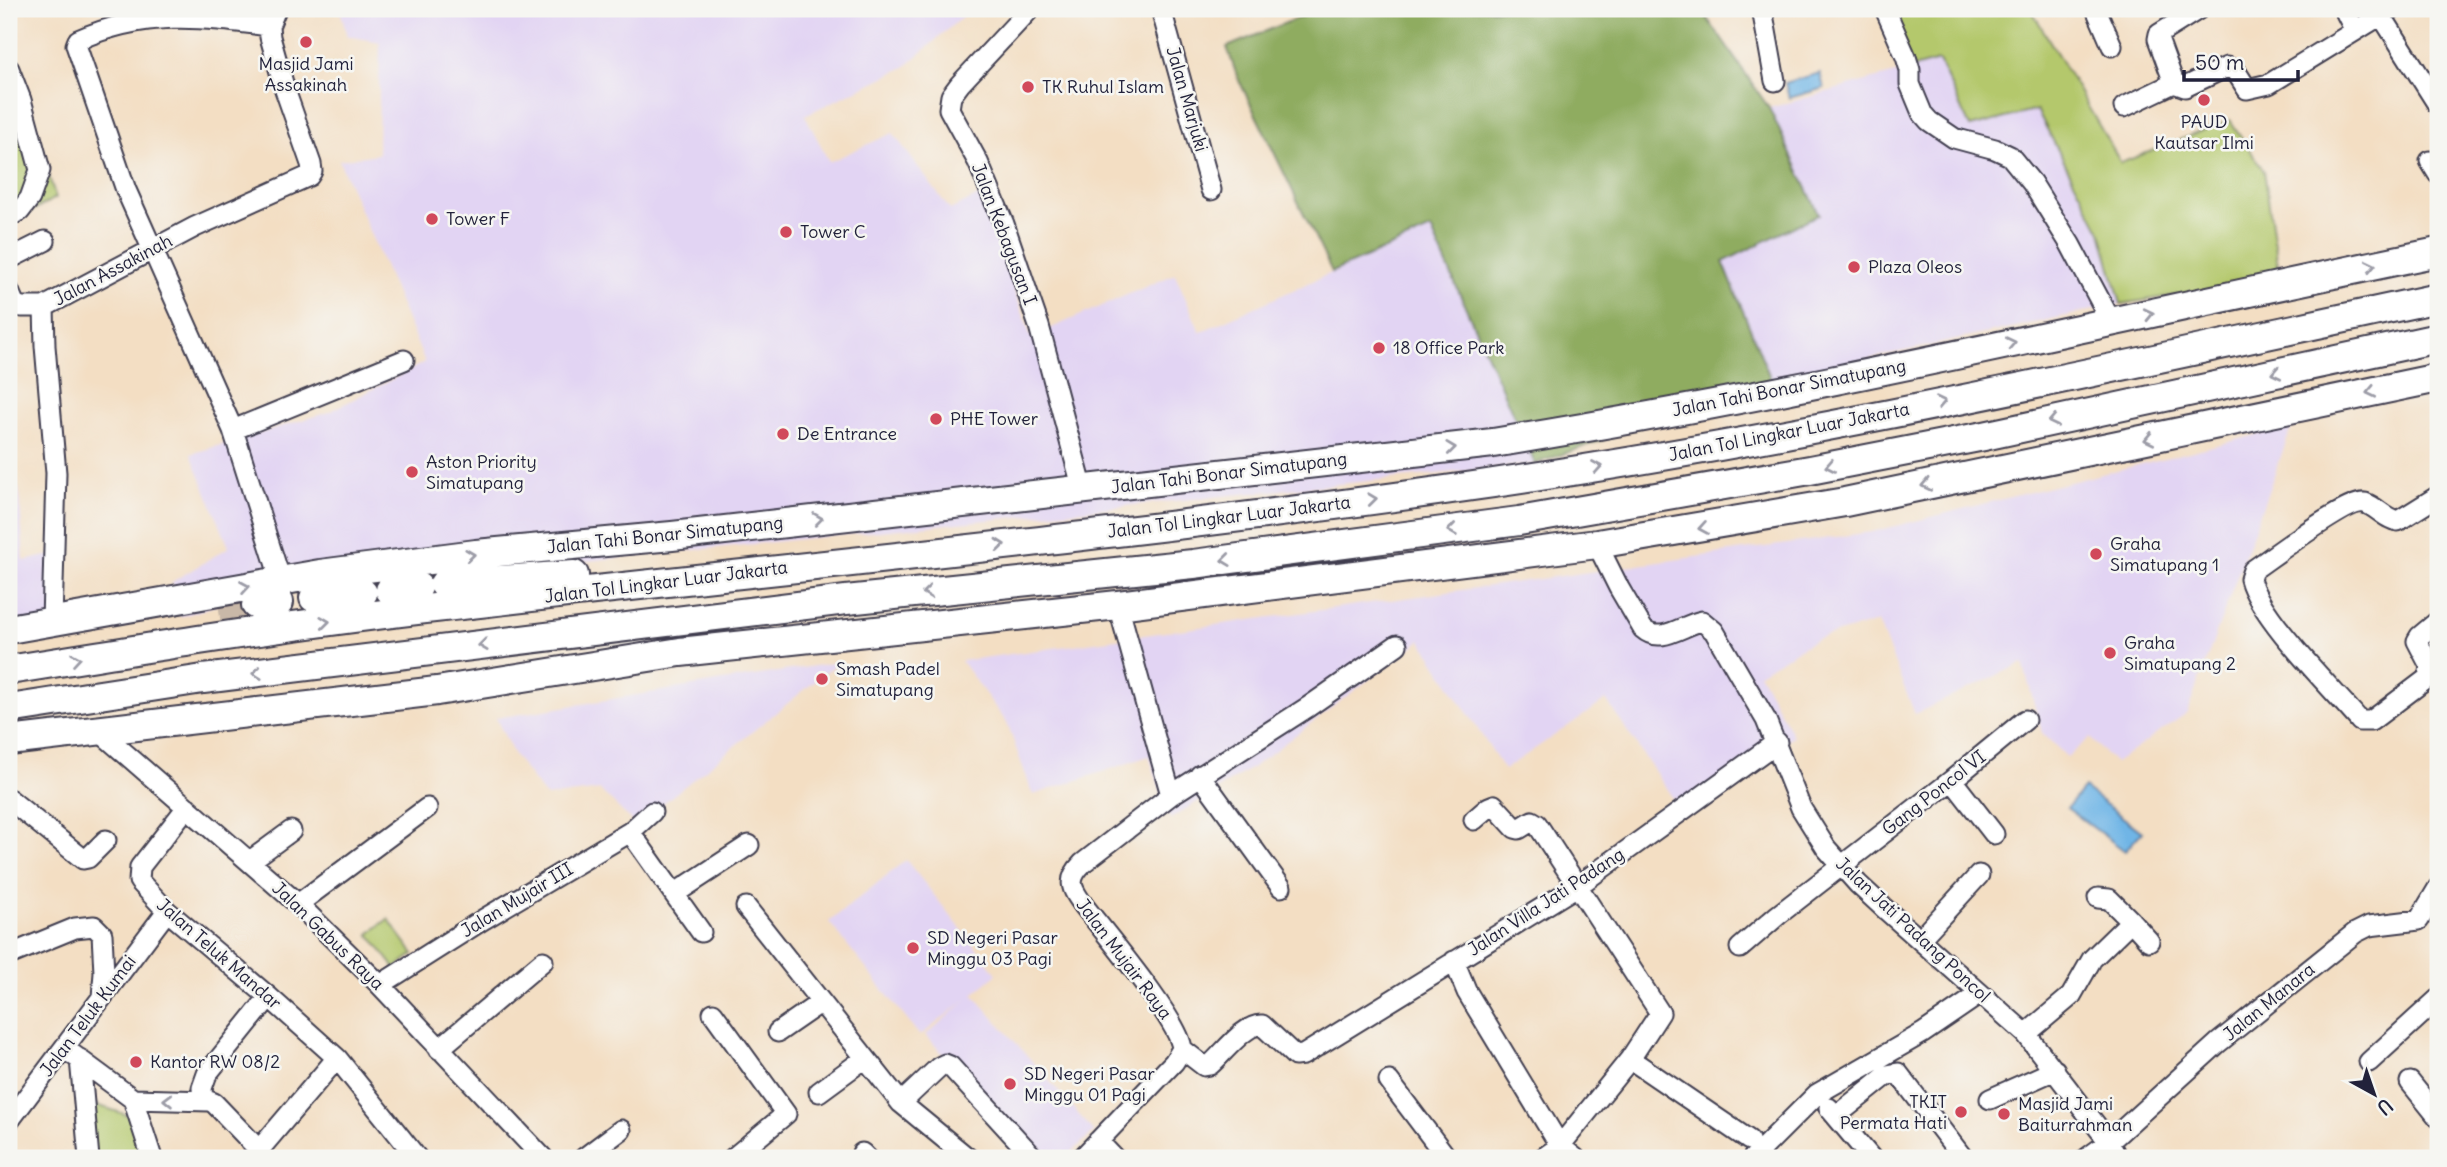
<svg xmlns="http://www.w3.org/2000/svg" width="2447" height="1167" font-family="Delius,sans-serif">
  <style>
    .built { fill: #e2d4f3 }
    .green { fill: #b4c86c; stroke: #6b7554; stroke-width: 2 }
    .forest { fill: #8fac60; stroke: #58674e; stroke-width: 2 }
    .water { fill: #6fb5e6; stroke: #486c90; stroke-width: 2 }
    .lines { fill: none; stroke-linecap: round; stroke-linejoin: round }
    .highway-tunnel { stroke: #c9b8a8; stroke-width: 28; stroke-dasharray: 28 14; stroke-linecap: butt }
    .minor-casing { stroke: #413e4f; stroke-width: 23 }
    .highway-casing { stroke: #413e4f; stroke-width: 32 }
    .minor { stroke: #fff; stroke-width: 19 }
    .highway { stroke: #fff; stroke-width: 28 }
    .oneway { stroke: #9c9ca7 }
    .poi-dot { fill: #d1495b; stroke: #f6f6f2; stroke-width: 2.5 }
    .labels { text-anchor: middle; stroke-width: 5; stroke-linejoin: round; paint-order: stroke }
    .poi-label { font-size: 18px; fill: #22223b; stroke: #f6f6f2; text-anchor: start }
    .street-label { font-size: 18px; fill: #22223b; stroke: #f6f6f2 }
  </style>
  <rect width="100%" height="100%" fill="#f6f6f2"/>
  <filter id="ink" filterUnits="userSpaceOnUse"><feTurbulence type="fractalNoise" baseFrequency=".0143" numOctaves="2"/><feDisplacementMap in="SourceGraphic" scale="14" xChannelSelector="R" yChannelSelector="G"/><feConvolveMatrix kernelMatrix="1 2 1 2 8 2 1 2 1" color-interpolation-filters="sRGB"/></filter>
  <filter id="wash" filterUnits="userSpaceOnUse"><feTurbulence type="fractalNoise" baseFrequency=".00686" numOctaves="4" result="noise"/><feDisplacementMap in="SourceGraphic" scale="28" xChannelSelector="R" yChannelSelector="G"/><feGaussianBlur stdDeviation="1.57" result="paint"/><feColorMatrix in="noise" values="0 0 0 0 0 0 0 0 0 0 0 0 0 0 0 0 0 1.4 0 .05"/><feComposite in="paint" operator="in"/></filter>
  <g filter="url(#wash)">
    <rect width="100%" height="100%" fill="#f3dec3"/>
    <path class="built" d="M340 9H971L905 67 805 115 829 162 893 133 950 210 981 195 1031 337 1175 274 1200 332 1431 228 1535 464 244 596 180 617 172 582 229 547 191 454 329 412 425 362 339 160 378 154 380 42 347 36Z
      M1939 61 2037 109 2101 232 2121 304 1771 380 1723 262 1819 214 1769 108Z
      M2292 426 2187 713 2115 763 2090 738 2067 757 2042 733 2023 663 1915 714 1878 622 1816 639 1759 673 1793 736 1679 807 1606 700 1504 770 1421 640 1253 767 1170 819 1149 756 1033 795 1007 723 961 661 1872 532Z
      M9 471 19 490 24 561 56 554V624L9 631Z
      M839 662 636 825 600 790 546 797 514 755 496 718Z
      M906 860 997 974 973 994 1094 1132 1065 1158H1034L926 1035 967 999 920 1036 829 922Z"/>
    <path class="green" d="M1880 9H2031L2121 163 2230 120 2264 171 2280 279 2121 304 2101 232 2037 110 1970 127 1939 61 1913 68Z
      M9 54 56 198 9 223Z
      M388 919 414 954 395 968 369 934Z
      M87 1102 131 1116 143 1158H94Z"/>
    <path class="forest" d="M1320 9H1720L1707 18 1769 108 1819 214 1723 262 1771 380 1535 464 1431 229 1332 272 1237 76 1227 47Z"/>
    <path class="water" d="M1820 73 1824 88 1789 98 1785 83Z
      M2084 788 2142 832 2125 851 2067 808Z"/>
  </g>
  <g filter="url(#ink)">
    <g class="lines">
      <path class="highway-tunnel" d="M219 609 256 605"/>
      <g class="minor-casing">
        <path id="minor" d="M1030 9 960 84 951 96 949 109 978 162 1004 224 1039 326 1083 490
          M1161 9 1211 190
          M1762 9 1775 81
          M1885 9 1906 57 1910 70V84L1922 113 1929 121 1954 138 1995 149 2010 156 2032 183 2070 244 2112 323
          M2096 9 2112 46
          M2344 9 2355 31
          M2381 15 2438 105
          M9 69 21 100 40 170 30 198 20 211 9 216
          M2174 83 2158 39 2159 34 2199 9
          M2124 107 2174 83 2185 87 2227 67 2235 70 2247 89 2269 84 2391 9
          M2430 161 2438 174
          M9 259 45 241
          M9 291 15 305 22 307H44L195 227 309 176 312 171 311 164 285 90 270 37 269 26 276 9
          M44 307 45 346 56 473 52 622
          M233 430 126 190 76 45 78 40C145 10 199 17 269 26
          M2438 496 2398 521C2385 519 2377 507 2365 503 2348 499 2271 558 2253 570L2250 579C2260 618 2332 688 2360 721H2371L2428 678 2430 666 2417 641 2420 636 2438 621
          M1597 544 1619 588 1643 629C1661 645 1682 625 1702 621L1714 631 1766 720 1801 808 1826 848 1858 884 1885 909 2026 1034 2109 1142 2117 1158
          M281 581 233 430 404 360
          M98 730 298 904 380 985 543 1158
          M1200 775 1281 887
          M1952 780 1994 834
          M1171 795 1308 707 1397 645
          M9 799 83 859 88 858 106 840
          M187 807 140 867 139 881 167 911 269 997 337 1058 417 1158
          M1474 820 1489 807 1494 805 1515 828 1519 829 1532 821 1537 824 1660 1013 1630 1059 1560 1146 1543 1158
          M630 832 701 932
          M250 861 291 831
          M674 894 749 845
          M298 904 427 808
          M746 907 901 1103 968 1158
          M2131 921 2149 941
          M1920 939 1979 875
          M1740 948 1778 915 1952 780 2025 720
          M9 955 75 928 94 926 102 934 104 973 102 997
          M1454 961 1467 992 1560 1146 1575 1158
          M380 985 484 919 630 832 652 812
          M713 1013 786 1114 733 1158
          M778 1032 820 1003
          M2026 1034 2071 996 2092 959 2131 921 2109 899 2098 898
          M64 1048 133 1099 209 1101 214 1103 259 1150 261 1158
          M439 1049 543 961
          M1182 1049 1204 1066 1210 1065C1223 1054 1245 1023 1262 1025L1295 1056 1303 1055 1579 885 1777 742
          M80 1059 89 1158
          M1630 1059 1749 1140
          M2369 1062 2438 999
          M1389 1081 1447 1158
          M2410 1082 2438 1117
          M819 1092 864 1059
          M133 1099 152 1158
          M1990 1099 2055 1070
          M203 1101 202 1088 207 1074 269 997
          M901 1103 939 1067 945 1064 950 1066 1034 1158
          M1829 1108 1871 1158
          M1836 1116 1887 1075 1898 1073 1963 1158
          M9 1121 167 911
          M1098 1141 1114 1158
          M259 1150 337 1058
          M862 1153 867 1158
          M584 1158 621 1130
          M1082 1158 1174 1062 1182 1049C1181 1023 1104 932 1084 906 1071 888 1066 880 1083 863L1171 795 1118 605
          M1753 1158 1817 1094 1923 1033 1980 994
          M2087 1158 2109 1142 2218 1043 2355 933 2369 926 2419 920 2438 888"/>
      </g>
      <g class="highway-casing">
        <path id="highway" d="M444 584 574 575
          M390 590 418 587
          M314 598 363 593
          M256 605 279 602
          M9 629 320 574 476 554 672 536 1493 443C1811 392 2124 317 2438 252
          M9 670C139 649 269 628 400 612 760 570 1121 537 1480 485 1802 439 2120 366 2438 298
          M9 709 203 679 846 600 1193 564 1519 521 1810 470 1984 436 2438 338
          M9 741 437 691 680 652 1118 605 1597 544 1845 502 2438 378"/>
      </g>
      <use href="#minor" class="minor"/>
      <use href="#highway" class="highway"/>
    </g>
    <defs><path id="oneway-chevron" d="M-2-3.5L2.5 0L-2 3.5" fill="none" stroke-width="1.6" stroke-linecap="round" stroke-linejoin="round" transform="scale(1.75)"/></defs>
    <g class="oneway">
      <use href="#oneway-chevron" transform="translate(2371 266) rotate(-12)"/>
      <use href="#oneway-chevron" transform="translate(2149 314) rotate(-13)"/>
      <use href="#oneway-chevron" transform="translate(2011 343) rotate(-12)"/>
      <use href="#oneway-chevron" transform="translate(2276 373) rotate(168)"/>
      <use href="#oneway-chevron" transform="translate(2371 392) rotate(168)"/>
      <use href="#oneway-chevron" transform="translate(1941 402) rotate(-12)"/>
      <use href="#oneway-chevron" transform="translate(2053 421) rotate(168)"/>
      <use href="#oneway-chevron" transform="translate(2149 439) rotate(168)"/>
      <use href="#oneway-chevron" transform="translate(1451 448) rotate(-7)"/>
      <use href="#oneway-chevron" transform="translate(1830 466) rotate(169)"/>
      <use href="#oneway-chevron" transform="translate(1597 467) rotate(-10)"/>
      <use href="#oneway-chevron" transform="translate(1926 485) rotate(168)"/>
      <use href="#oneway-chevron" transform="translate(1372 499) rotate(-7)"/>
      <use href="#oneway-chevron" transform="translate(818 519) rotate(-7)"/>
      <use href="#oneway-chevron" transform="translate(1703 528) rotate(170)"/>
      <use href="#oneway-chevron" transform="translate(1452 530) rotate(172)"/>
      <use href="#oneway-chevron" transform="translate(1000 545) rotate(-6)"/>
      <use href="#oneway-chevron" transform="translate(470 555) rotate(-7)"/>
      <use href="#oneway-chevron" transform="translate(1226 560) rotate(173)"/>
      <use href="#oneway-chevron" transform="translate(245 587) rotate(-10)"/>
      <use href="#oneway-chevron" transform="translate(927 592) rotate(174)"/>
      <use href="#oneway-chevron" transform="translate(325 622) rotate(-7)"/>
      <use href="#oneway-chevron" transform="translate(483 645) rotate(173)"/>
      <use href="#oneway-chevron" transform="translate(76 659) rotate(-9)"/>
      <use href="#oneway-chevron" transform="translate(257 673) rotate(173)"/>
      <use href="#oneway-chevron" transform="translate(168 1100) rotate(-179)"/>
    </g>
  </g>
  <g class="poi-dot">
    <circle cx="306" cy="42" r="7"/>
    <circle cx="1028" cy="87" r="7"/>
    <circle cx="2204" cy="100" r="7"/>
    <circle cx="432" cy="219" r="7"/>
    <circle cx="786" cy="232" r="7"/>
    <circle cx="1854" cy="267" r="7"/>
    <circle cx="1379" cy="348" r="7"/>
    <circle cx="936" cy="419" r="7"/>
    <circle cx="783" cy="434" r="7"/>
    <circle cx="412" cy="472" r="7"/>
    <circle cx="2096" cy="554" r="7"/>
    <circle cx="2110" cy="653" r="7"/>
    <circle cx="822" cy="679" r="7"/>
    <circle cx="913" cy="948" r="7"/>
    <circle cx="136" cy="1062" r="7"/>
    <circle cx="1010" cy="1084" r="7"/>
    <circle cx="1961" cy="1112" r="7"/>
    <circle cx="2004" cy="1114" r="7"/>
  </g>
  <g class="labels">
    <g class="poi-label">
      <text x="306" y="70" text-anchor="middle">Masjid Jami<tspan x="306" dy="21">Assakinah</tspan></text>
      <text x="1042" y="93">TK Ruhul Islam</text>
      <text x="2204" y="128" text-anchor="middle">PAUD<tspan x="2204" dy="21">Kautsar Ilmi</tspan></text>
      <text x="446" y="225">Tower F</text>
      <text x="800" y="238">Tower C</text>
      <text x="1868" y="273">Plaza Oleos</text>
      <text x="1393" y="354">18 Office Park</text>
      <text x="950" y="425">PHE Tower</text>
      <text x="797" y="440">De Entrance</text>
      <text x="426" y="468">Aston Priority<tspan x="426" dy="21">Simatupang</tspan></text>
      <text x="2110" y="550">Graha<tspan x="2110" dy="21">Simatupang 1</tspan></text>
      <text x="2124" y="649">Graha<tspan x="2124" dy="21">Simatupang 2</tspan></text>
      <text x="836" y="675">Smash Padel<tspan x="836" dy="21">Simatupang</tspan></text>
      <text x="927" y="944">SD Negeri Pasar<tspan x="927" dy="21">Minggu 03 Pagi</tspan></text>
      <text x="150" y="1068">Kantor RW 08/2</text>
      <text x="1024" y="1080">SD Negeri Pasar<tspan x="1024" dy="21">Minggu 01 Pagi</tspan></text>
      <text x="1947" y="1108" text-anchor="end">TKIT<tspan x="1947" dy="21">Permata Hati</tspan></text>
      <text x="2018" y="1110">Masjid Jami<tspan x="2018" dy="21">Baiturrahman</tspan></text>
    </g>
    <g class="street-label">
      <text transform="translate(1187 99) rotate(74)" y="6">Jalan Marjuki</text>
      <text transform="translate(1004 234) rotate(69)" y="6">Jalan Kebagusan I</text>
      <text transform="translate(113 270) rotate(-28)" y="6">Jalan Assakinah</text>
      <text transform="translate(1789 388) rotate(-11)" y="6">Jalan Tahi Bonar Simatupang</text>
      <text transform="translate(1789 432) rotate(-11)" y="6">Jalan Tol Lingkar Luar Jakarta</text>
      <text transform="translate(1229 473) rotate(-7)" y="6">Jalan Tahi Bonar Simatupang</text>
      <text transform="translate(1229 517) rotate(-7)" y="6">Jalan Tol Lingkar Luar Jakarta</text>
      <text transform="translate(665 535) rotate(-6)" y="6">Jalan Tahi Bonar Simatupang</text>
      <text transform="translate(666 582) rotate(-7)" y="6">Jalan Tol Lingkar Luar Jakarta</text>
      <text transform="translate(1934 793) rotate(-38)" y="6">Gang Poncol VI</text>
      <text transform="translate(517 900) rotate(-31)" y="6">Jalan Mujair III</text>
      <text transform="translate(1546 902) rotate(-33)" y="6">Jalan Villa Jati Padang</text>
      <text transform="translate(1913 930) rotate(43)" y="6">Jalan Jati Padang Poncol</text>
      <text transform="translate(328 936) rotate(44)" y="6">Jalan Gabus Raya</text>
      <text transform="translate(219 954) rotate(41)" y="6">Jalan Teluk Mandar</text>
      <text transform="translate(1124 959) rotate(53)" y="6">Jalan Mujair Raya</text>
      <text transform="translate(2269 1002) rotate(-39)" y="6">Jalan Manara</text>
      <text transform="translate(88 1016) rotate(-53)" y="6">Jalan Teluk Kumai</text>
    </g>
  </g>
  <rect width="2447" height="1167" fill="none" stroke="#f6f6f2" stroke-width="35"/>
  <g transform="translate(2374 1094) rotate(140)" stroke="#f6f6f2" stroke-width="5" paint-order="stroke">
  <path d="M0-5L12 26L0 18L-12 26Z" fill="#22223b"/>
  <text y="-10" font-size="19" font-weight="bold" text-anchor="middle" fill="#22223b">U</text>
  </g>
  <path d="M2184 70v10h114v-10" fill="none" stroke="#22223b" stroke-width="3.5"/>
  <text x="2195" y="70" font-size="21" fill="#22223b" stroke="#f6f6f2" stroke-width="5" paint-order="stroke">50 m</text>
</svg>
